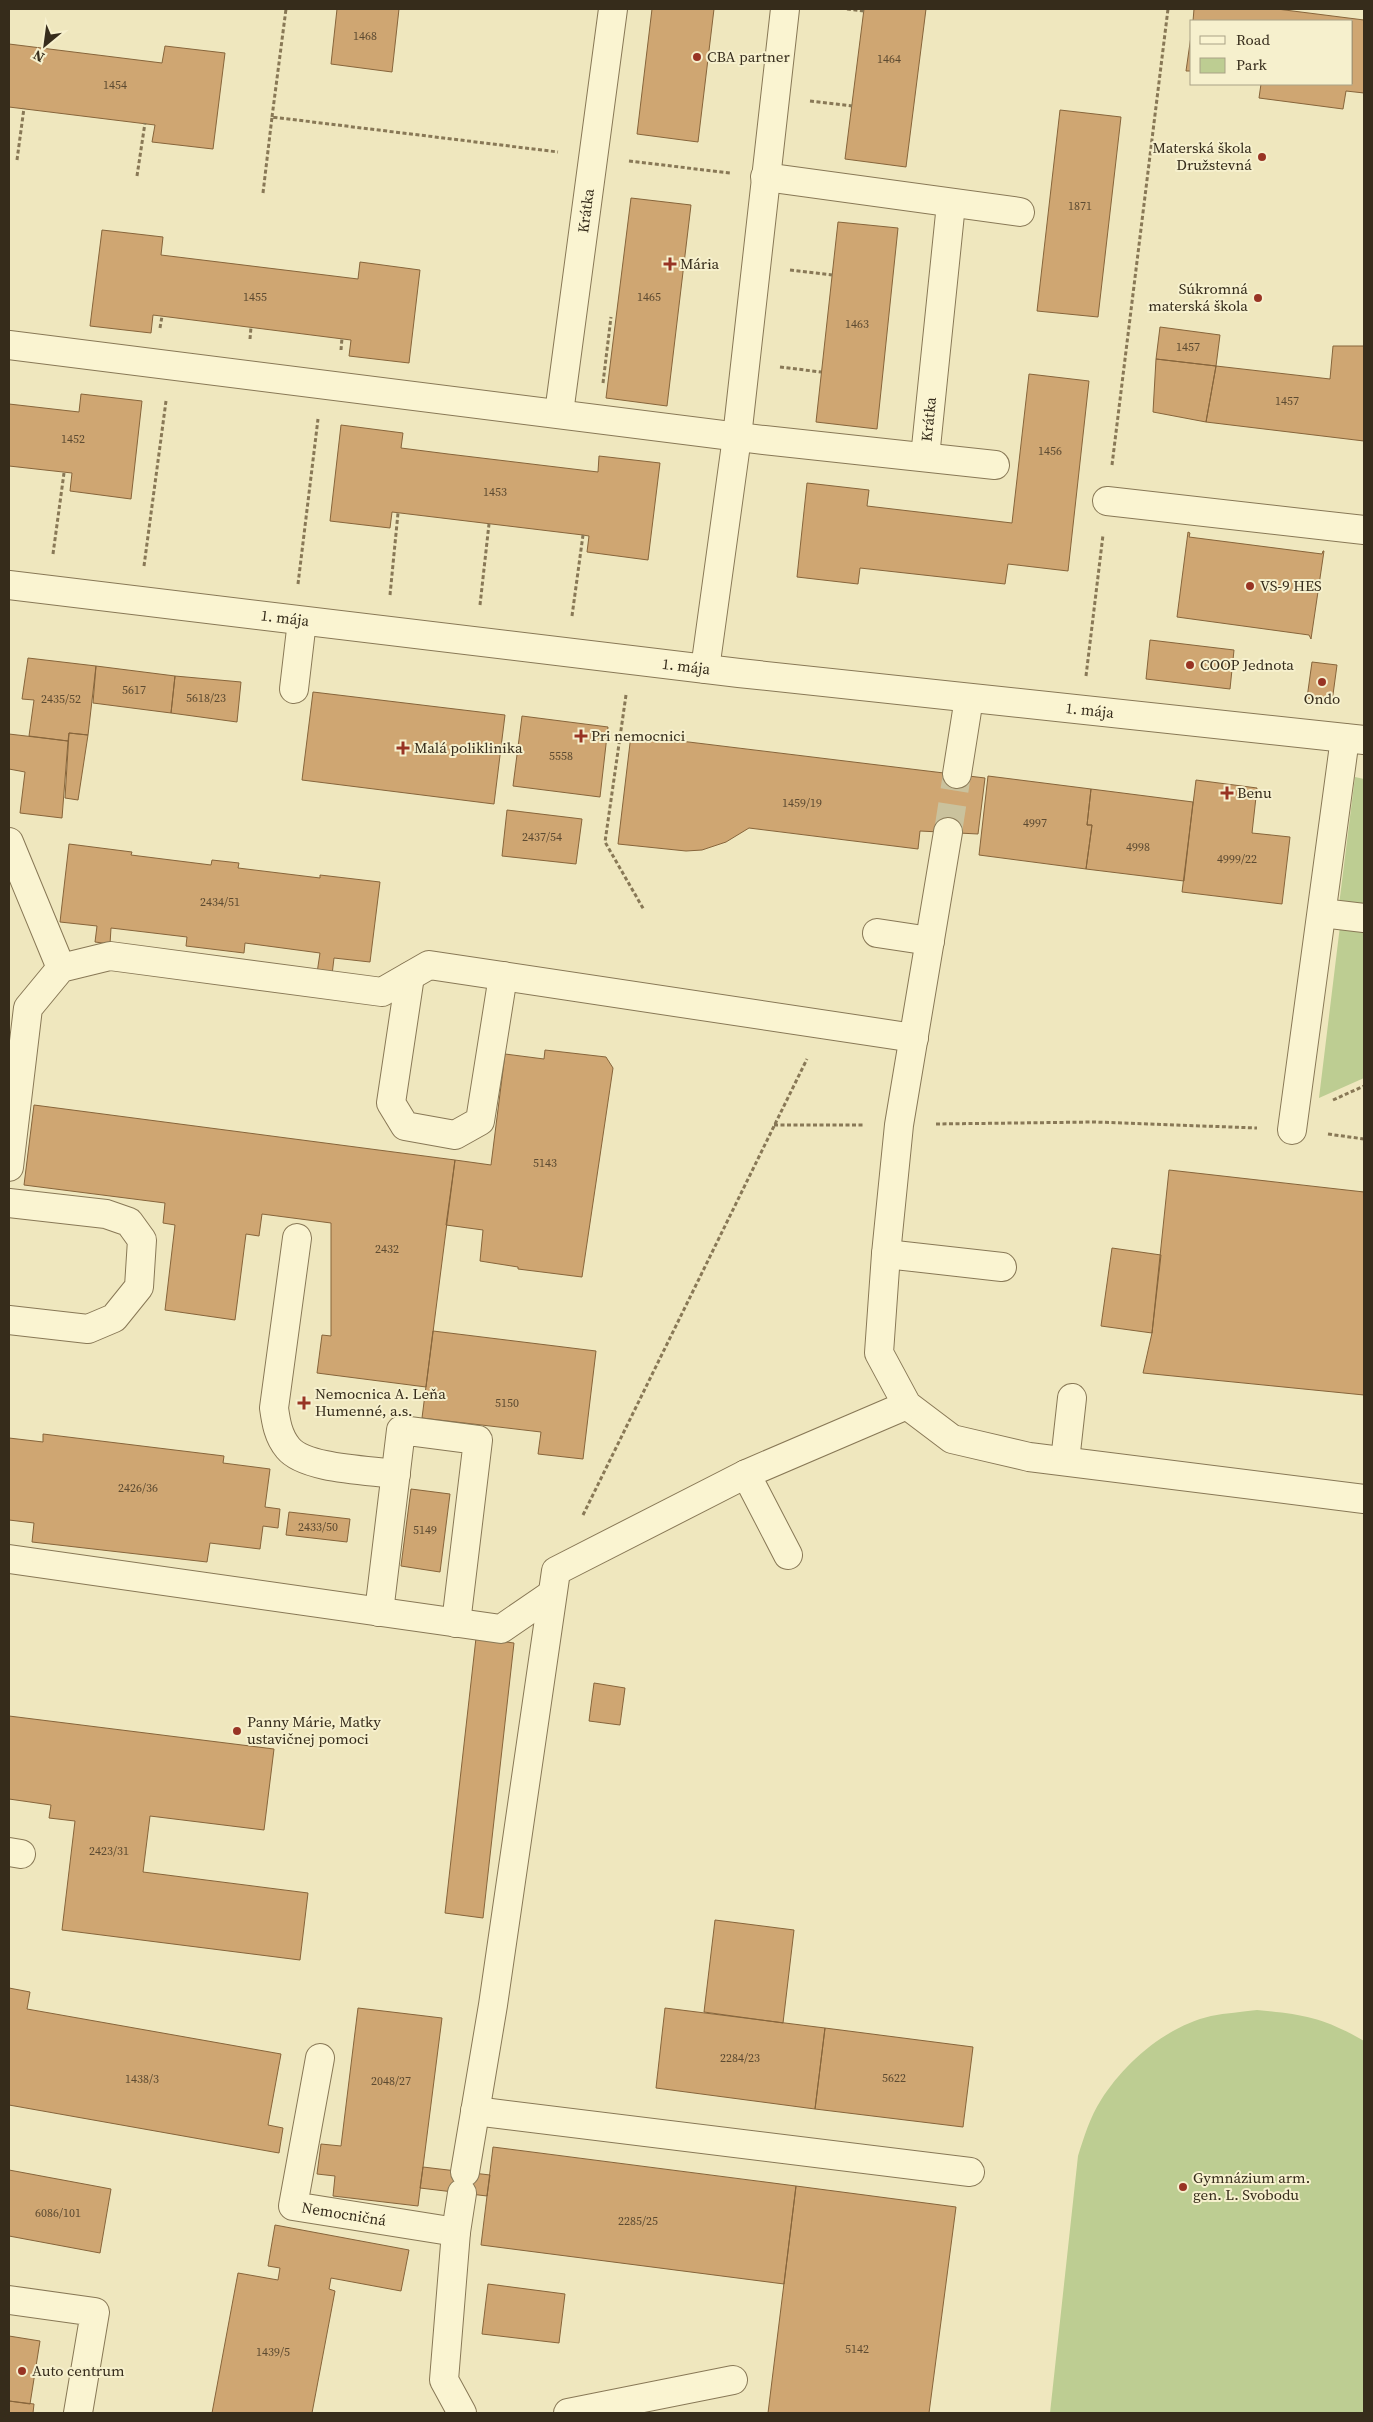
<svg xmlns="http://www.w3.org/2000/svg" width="1373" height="2422" font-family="'Source Serif 4',serif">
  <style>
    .green { fill: #bdcd92 }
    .building { fill: #cfa672; stroke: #87653b }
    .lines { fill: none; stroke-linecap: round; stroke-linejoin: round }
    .minor-tunnel { stroke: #cac29d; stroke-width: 28; stroke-dasharray: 28 14; stroke-linecap: butt }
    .minor-casing { stroke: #887856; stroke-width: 30 }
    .path { stroke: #887856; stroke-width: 3; stroke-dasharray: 4 2.5; stroke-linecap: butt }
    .minor { stroke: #faf4d1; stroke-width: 28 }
    .poi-dot { fill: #983424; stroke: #f6f0cd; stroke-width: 2 }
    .labels { text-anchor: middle; stroke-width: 4; stroke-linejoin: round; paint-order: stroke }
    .number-label { font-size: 12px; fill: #5c4a31 }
    .poi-label { font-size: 15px; fill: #362c1b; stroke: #f6f0cd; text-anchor: start }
    .street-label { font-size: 15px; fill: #362c1b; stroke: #f6f0cd }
  </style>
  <rect width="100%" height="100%" fill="#efe7be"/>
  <path class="green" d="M1355 777 1364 779V908L1339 905Z
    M1340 926 1364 929V1078L1319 1098Z
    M1257 2010C1302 2014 1325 2018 1364 2041V2413H1050L1078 2156C1084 2137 1090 2117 1101 2100 1125 2062 1167 2026 1211 2016 1226 2013 1242 2012 1257 2010Z"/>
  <path class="building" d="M337 9H399L392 72 331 64Z
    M652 9H714L698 142 637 134Z
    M864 9H926L906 167 845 159Z
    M1194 9H1277L1364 20V93L1346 91 1343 109 1259 98 1261 84H1352V21H1193Z
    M1192 29V71H1186Z
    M9 44 162 63 165 46 225 53 213 149 152 142 155 125 9 107Z
    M1060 110 1121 117 1098 317 1037 311Z
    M631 198 691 205 667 406 606 398Z
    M838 222 898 228 877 429 816 422Z
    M102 230 163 237 161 255 358 279 360 262 420 270 409 363 349 356 351 340 153 315 151 333 90 326Z
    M1160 327 1220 335 1216 366 1156 359Z
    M1333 346H1364V441L1206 422 1216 366 1330 379Z
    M1156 359 1216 366 1206 422 1153 412Z
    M1029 374 1089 381 1068 571 1008 564 1005 584 860 568 858 584 797 577 807 483 869 490 867 506 1012 523Z
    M81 394 142 401 131 499 70 491 72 473 9 466V404L79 412Z
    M341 425 403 433 401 448 448 454 598 472 599 456 660 463 648 560 587 552 589 536 583 535 392 512 390 528 330 521Z
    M1188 532 1190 533 1189 537 1322 554 1323 551H1324L1311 639 1309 635 1177 617Z
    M1150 640 1234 650 1230 689 1146 679Z
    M28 658 96 666 88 735 69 733 68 741 29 736 34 700 22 699Z
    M1312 662 1337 665 1332 702 1307 698Z
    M96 666 175 676 171 713 93 703Z
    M175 676 241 682 237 722 171 713Z
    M313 692 505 715 494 804 302 780Z
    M522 716 608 727 600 797 513 786Z
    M69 733 88 735 78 800 65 798Z
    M9 734 68 741 62 818 20 813 25 772 9 769Z
    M631 735 985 778 978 834 920 831 918 849 749 828 726 842 702 850 686 851 618 844Z
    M988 776 1091 789 1087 825H1092L1086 869 979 855Z
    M1196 780 1257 788 1252 833 1290 837 1282 904 1182 892Z
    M1091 789 1193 802 1184 881 1086 869 1092 825H1087Z
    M507 810 582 819 576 864 502 856Z
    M69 844 132 852 131 855 211 865 212 860 239 863 238 868 320 878V875L380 882 370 962 334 958 332 975 317 973 320 953 245 943 244 953 186 946 187 937 111 928 110 944 95 942 97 926 60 922Z
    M545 1050 606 1057 613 1068 582 1277 518 1269V1267L480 1261 483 1230 446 1225 455 1160 491 1165 505 1054 544 1059Z
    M34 1105 455 1160 426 1387 317 1373 322 1335 331 1336V1223L262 1214 259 1236 246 1234 235 1320 165 1310 175 1225 163 1223 165 1203 24 1185Z
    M1169 1170 1364 1192V1395L1143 1373 1152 1333Z
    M1112 1248 1161 1255 1152 1333 1101 1326Z
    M433 1331 596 1351 583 1459 538 1454 541 1432 422 1418Z
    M43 1434 224 1456 223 1463 270 1469 265 1507 280 1509 278 1528 263 1526 260 1549 210 1543 207 1562 32 1542 34 1523 9 1520V1438L43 1442Z
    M411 1489 450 1494 440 1572 401 1566Z
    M289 1512 350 1519 347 1542 286 1535Z
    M476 1638 514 1643 483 1918 445 1913Z
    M594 1683 625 1688 620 1725 589 1721Z
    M9 1716 274 1749 264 1830 150 1816 143 1872 308 1893 300 1960 62 1930 75 1821 49 1818 51 1805 9 1799Z
    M715 1920 794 1930 783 2023 704 2012Z
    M9 1988 30 1992 27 2009 281 2054 268 2125 283 2128 279 2153 9 2105Z
    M358 2008 442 2018 418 2206 333 2196 335 2176 317 2174 321 2144 341 2146Z
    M665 2008 825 2028 815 2109 656 2088Z
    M825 2028 973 2047 963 2127 815 2109Z
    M493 2147 796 2186 784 2284 481 2245Z
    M423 2167 490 2175 487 2196 420 2188Z
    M9 2170 111 2189 100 2253 9 2236Z
    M796 2186 956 2207 929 2413H768Z
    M275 2225 409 2250 401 2291 331 2278 329 2289 335 2291 312 2413H212L238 2273 278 2280 280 2268 268 2266Z
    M488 2284 565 2294 559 2343 482 2334Z
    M9 2336 40 2341 30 2404 9 2401Z
    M9 2401 34 2404 33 2413H9Z"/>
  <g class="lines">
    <path class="minor-tunnel" d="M948 832 957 774"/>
    <g class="minor-casing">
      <g id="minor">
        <path d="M765 177 1020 212"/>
        <path d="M9 345 764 440 995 465"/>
        <path id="s1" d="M559 413 613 9"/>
        <path id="s2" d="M925 457 951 204"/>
        <path d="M1107 501 1364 530"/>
        <path id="s3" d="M9 585 739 673 1364 740"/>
        <path d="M705 669 737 437 785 9"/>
        <path d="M294 689 302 621"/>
        <path d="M957 774 969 698"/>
        <path d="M948 832 899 1125 886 1254 879 1353 907 1405 952 1439 1029 1457 1364 1499"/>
        <path d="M9 842 61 968"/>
        <path d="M1322 913 1364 918"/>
        <path d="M877 933 930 941"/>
        <path d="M410 976 391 1103 405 1126 455 1135 480 1121 503 976"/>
        <path d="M1292 1130 1345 738"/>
        <path d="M9 1167 28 1008 61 968 110 956 382 992 429 965 914 1038"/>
        <path d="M9 1203 106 1214 129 1222 142 1240 139 1287 114 1318 88 1329 9 1320"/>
        <path d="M297 1238 274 1408C276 1422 278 1436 288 1448 305 1469 368 1470 396 1474"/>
        <path d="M886 1254 1002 1267"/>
        <path d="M1065 1461 1072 1398"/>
        <path d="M746 1474 788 1555"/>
        <path d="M9 1559 501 1629 552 1594"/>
        <path d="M379 1612 401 1430 478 1440 456 1623"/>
        <path d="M9 1852 21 1854"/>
        <path id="s4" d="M320 2058 293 2206 456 2232"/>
        <path d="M475 2111 970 2172"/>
        <path d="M465 2172 493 2005 556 1571 746 1474 907 1405"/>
        <path d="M462 2193 456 2232 444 2380 462 2413"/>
        <path d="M9 2300 95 2312 78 2413"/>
        <path d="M568 2413 733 2380"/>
      </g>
    </g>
    <path class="path" d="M847 9 864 11
      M810 101 852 106
      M272 117 286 9
      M17 160 24 108
      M629 161 730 173
      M137 176 145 123
      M263 193 272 117 558 152
      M790 270 832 275
      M160 328 162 316
      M250 339 251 327
      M341 350 342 338
      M780 367 821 372
      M603 383 611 317
      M1112 465 1168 9
      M53 554 64 473
      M144 566 166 401
      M298 584 318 419
      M390 595 398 513
      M480 605 489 524
      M572 616 583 535
      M1086 676 1103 535
      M626 695 605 842 644 910
      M1333 1100 1364 1086
      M936 1124 1095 1122 1257 1128
      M774 1125H864
      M1328 1134 1364 1139
      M583 1515 807 1059"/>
    <use href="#minor" class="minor"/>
  </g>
  <g class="poi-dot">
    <circle cx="697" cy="57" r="5"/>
    <circle cx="1262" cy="157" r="5"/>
    <path d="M667.5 256.5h5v5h5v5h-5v5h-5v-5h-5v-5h5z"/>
    <circle cx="1258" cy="298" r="5"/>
    <circle cx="1250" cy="586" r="5"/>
    <circle cx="1190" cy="665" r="5"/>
    <circle cx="1322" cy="682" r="5"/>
    <path d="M578.5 728.5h5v5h5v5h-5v5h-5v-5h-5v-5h5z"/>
    <path d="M400.5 740.5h5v5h5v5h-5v5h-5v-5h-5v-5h5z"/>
    <path d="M1224.5 785.5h5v5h5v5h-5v5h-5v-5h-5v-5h5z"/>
    <path d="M301.5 1395.5h5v5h5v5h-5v5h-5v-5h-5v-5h5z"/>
    <circle cx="237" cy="1731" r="5"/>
    <circle cx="1183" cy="2187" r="5"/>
    <circle cx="22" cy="2371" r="5"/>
  </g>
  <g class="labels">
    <g class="number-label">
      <text x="365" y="40">1468</text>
      <text x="889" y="63">1464</text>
      <text x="115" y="89">1454</text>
      <text x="1080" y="210">1871</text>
      <text x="255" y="301">1455</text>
      <text x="649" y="301">1465</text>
      <text x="857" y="328">1463</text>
      <text x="1188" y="351">1457</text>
      <text x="1287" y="405">1457</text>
      <text x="73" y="443">1452</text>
      <text x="1050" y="455">1456</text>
      <text x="495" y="496">1453</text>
      <text x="134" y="694">5617</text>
      <text x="206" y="702">5618/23</text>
      <text x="61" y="703">2435/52</text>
      <text x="561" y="760">5558</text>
      <text x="802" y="807">1459/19</text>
      <text x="1035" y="827">4997</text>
      <text x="542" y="841">2437/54</text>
      <text x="1138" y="851">4998</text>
      <text x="1237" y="863">4999/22</text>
      <text x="220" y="906">2434/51</text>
      <text x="545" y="1167">5143</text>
      <text x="387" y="1253">2432</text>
      <text x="507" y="1407">5150</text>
      <text x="138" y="1492">2426/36</text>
      <text x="318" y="1531">2433/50</text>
      <text x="425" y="1534">5149</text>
      <text x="109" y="1855">2423/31</text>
      <text x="740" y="2062">2284/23</text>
      <text x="894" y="2082">5622</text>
      <text x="142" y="2083">1438/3</text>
      <text x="391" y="2085">2048/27</text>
      <text x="58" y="2217">6086/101</text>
      <text x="638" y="2225">2285/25</text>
      <text x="857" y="2353">5142</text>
      <text x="273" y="2356">1439/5</text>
    </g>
    <g class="poi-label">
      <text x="707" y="62">CBA partner</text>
      <text x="1252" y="153" text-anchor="end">Materská škola<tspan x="1252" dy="17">Družstevná</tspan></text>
      <text x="680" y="269">Mária</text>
      <text x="1248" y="294" text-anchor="end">Súkromná<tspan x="1248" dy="17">materská škola</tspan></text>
      <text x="1260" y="591">VS-9 HES</text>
      <text x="1200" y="670">COOP Jednota</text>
      <text x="1322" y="704" text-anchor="middle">Ondo</text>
      <text x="591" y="741">Pri nemocnici</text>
      <text x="414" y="753">Malá poliklinika</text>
      <text x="1237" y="798">Benu</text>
      <text x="315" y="1399">Nemocnica A. Leňa<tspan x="315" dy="17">Humenné, a.s.</tspan></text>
      <text x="247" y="1727">Panny Márie, Matky<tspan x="247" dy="17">ustavičnej pomoci</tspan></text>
      <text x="1193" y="2183">Gymnázium arm.<tspan x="1193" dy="17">gen. L. Svobodu</tspan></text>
      <text x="32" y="2376">Auto centrum</text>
    </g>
    <g class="street-label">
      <text dy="5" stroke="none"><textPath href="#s1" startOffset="204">Krátka</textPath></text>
      <text dy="5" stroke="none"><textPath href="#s2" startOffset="38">Krátka</textPath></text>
      <text dy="5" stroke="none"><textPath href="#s3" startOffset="278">1. mája</textPath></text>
      <text dy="5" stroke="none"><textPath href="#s3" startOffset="682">1. mája</textPath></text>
      <text dy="5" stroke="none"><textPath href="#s3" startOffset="1088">1. mája</textPath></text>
      <text dy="5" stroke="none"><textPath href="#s4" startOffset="202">Nemocničná</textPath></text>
    </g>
  </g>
  <rect width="1373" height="2422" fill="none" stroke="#362c1b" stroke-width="20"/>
  <rect x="1190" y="20" width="162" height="65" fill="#f6f0cd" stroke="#a9a286"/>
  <rect x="1200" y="36" width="25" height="8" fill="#faf4d1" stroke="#a9a286"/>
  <text x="1236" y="45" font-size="15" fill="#362c1b">Road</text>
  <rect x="1200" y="58" width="25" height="15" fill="#bdcd92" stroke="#a9a286"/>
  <text x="1236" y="70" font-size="15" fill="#362c1b">Park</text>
  <g transform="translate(45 45) rotate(209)" stroke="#f6f0cd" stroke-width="4" paint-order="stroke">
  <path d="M0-4L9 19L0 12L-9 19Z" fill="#362c1b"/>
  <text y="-8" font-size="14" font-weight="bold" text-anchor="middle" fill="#362c1b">N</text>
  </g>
</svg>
